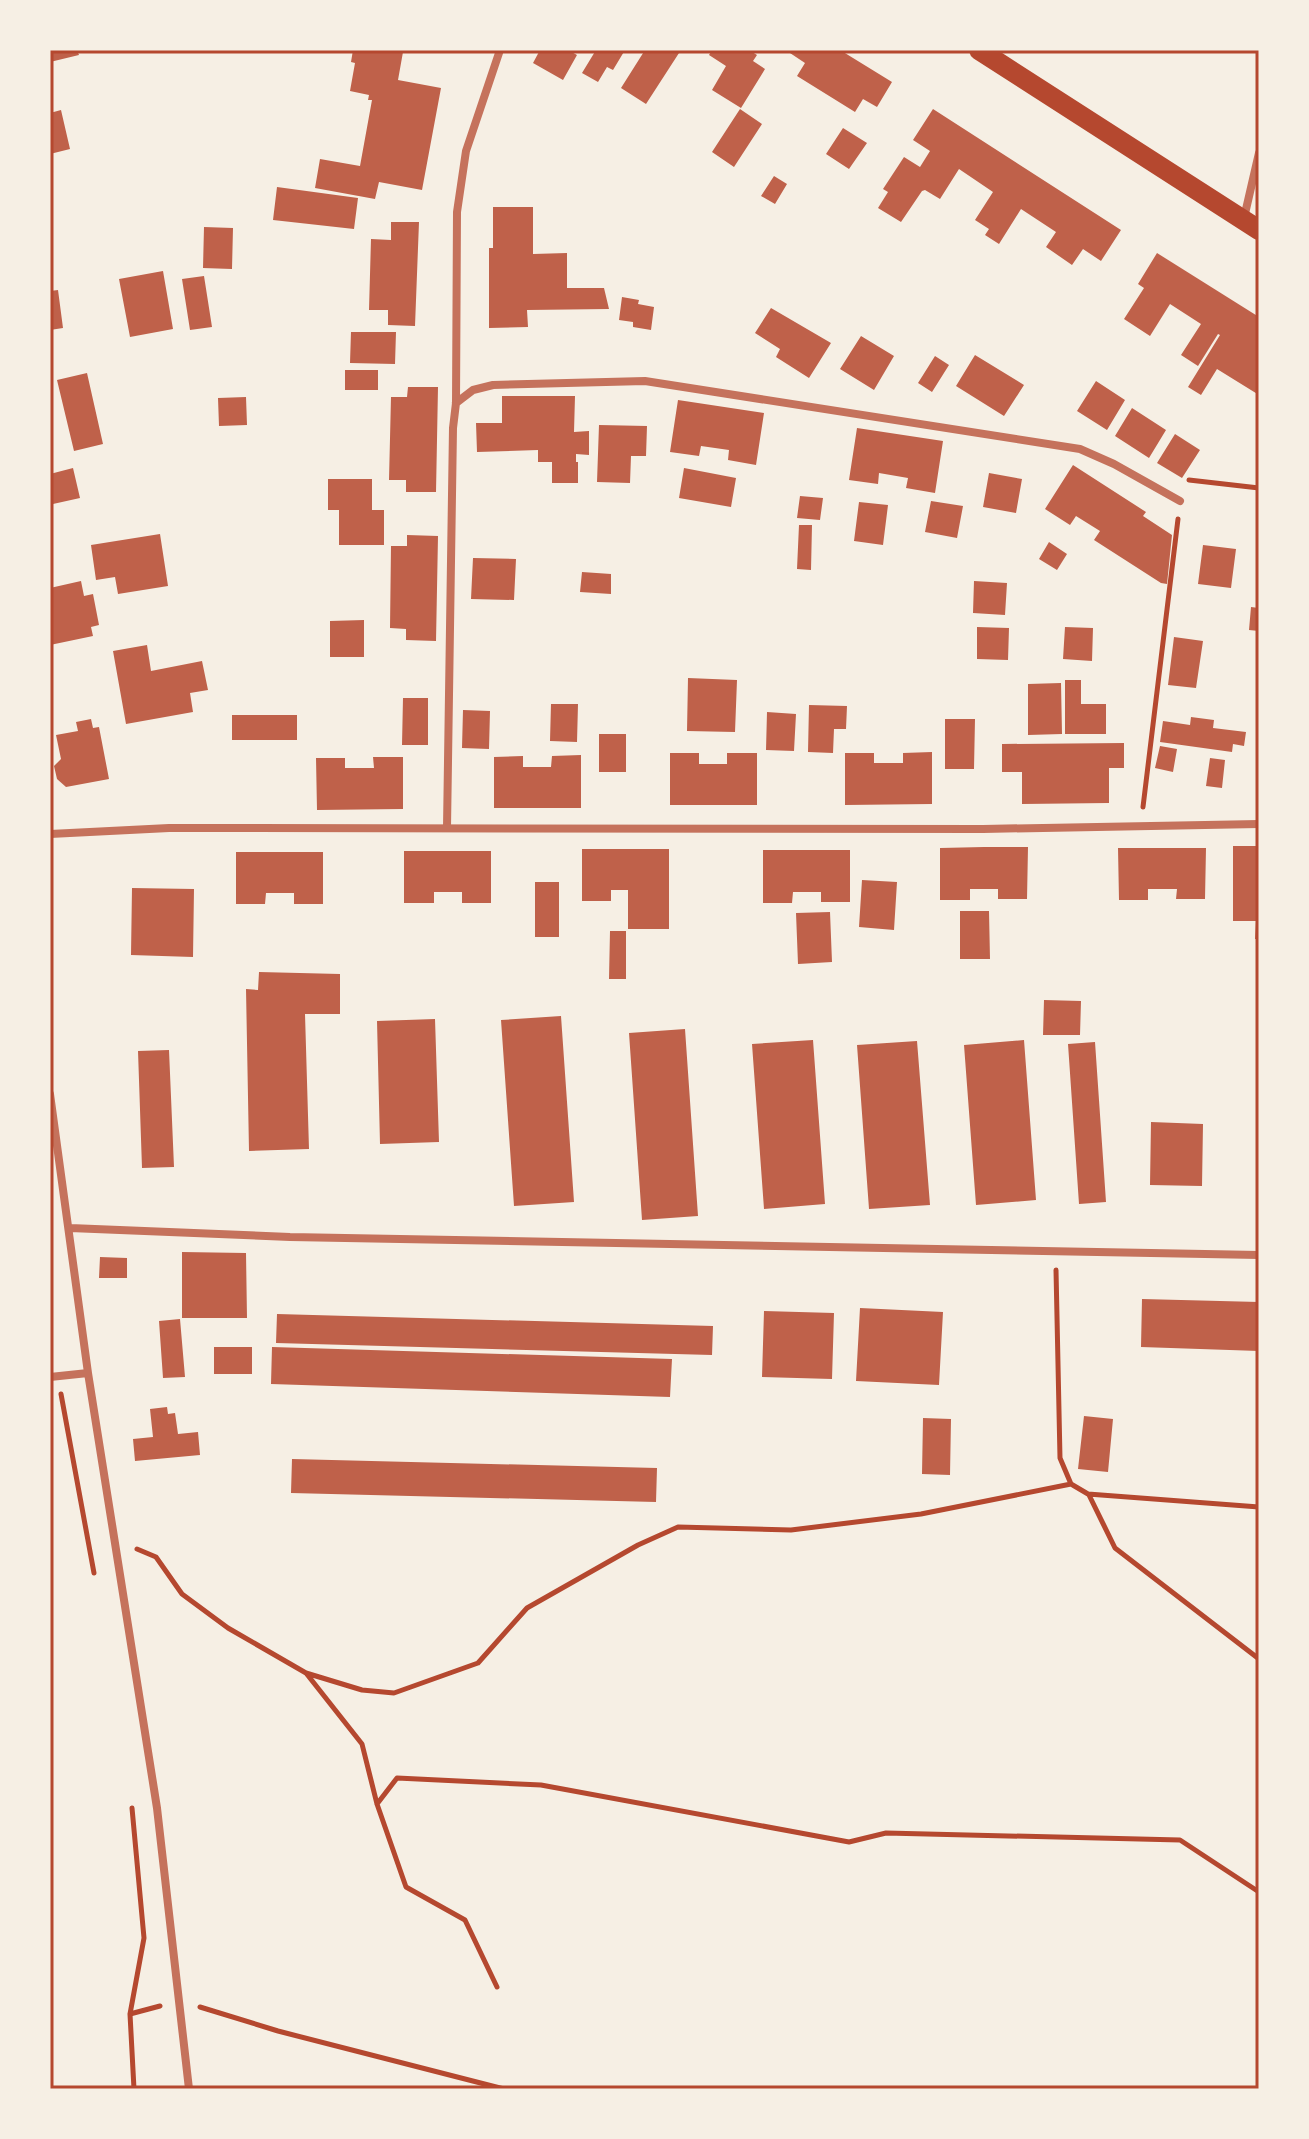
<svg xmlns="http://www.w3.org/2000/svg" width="1309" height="2139" font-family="'Exo 2',sans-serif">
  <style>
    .building { fill: #bf614a }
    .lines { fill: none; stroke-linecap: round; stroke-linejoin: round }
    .path { stroke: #b5482f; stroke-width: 5 }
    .minor { stroke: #c5725c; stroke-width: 8 }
    .primary { stroke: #b5482f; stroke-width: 20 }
    .neatline { fill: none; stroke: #b5482f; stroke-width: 3 }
  </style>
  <rect width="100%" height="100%" fill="#f6efe4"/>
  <path class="building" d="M50 50H77L79 55 50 62Z
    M353 50H399L403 52 398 80 441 88 422 190 379 182 375 199 315 188 320 159 360 166 372 100H368L369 95 350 91 355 63 351 62Z
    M540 50H568L577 55 563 80 533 63Z
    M596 50H625L613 70 607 67 598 82 582 73Z
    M645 50H675L679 53 646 104 621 88Z
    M712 50H749L757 55 753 61 765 69 741 108 712 90 726 66 709 55Z
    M792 50H840L892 82 877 107 863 99 855 112 797 76 805 63 790 53Z
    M740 109 762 124 734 167 712 152Z
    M933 109 1121 230 1101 261 1083 249 1072 265 1046 247 1056 232 1021 209 999 244 985 235 989 229 975 220 993 192 959 169 940 199 925 190 922 191 901 222 878 208 888 192 883 189 904 157 920 167 930 151 913 140Z
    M61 110 70 149 50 154V113Z
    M843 128 867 143 849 169 826 154Z
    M774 176 787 184 775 204 761 196Z
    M277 187 358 198 354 229 273 220Z
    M493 207H533V254L567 253V288H604L609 309 527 310 528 327 489 328V248H493Z
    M391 222H419L415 326 388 325V310H369L371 239 391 240Z
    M204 227 233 228 232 269 203 268Z
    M1157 253 1259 317V395L1217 369 1201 395 1188 387 1220 335 1218 334 1198 366 1181 355 1201 324 1170 304 1150 336 1124 319 1144 288 1138 284Z
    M163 271 173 329 130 337 119 279Z
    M204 276 212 327 190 330 182 279Z
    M58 290 63 328 50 330V291Z
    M622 297 639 300 638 304 654 307 651 330 633 327V322L619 320Z
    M771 308 831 343 809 378 776 357 780 349 755 333Z
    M351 332H396L395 364 350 363Z
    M861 336 894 356 874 390 840 369Z
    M975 355 1024 385 1004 416 956 386Z
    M935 356 949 365 932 392 918 383Z
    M345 370H378V390H345Z
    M87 373 103 444 74 451 57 380Z
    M1096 381 1125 400 1107 430 1077 411Z
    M408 387H438L436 492H406V480H389L391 397H407Z
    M502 396H575L574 432 589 431V455L576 454V462H578V483H552V462H538V450L477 452 476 423H502Z
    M246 397 247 425 219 426 218 398Z
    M678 400 764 413 756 465 728 460 729 450 701 446 699 456 670 452Z
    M1132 408 1166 430 1149 458 1115 436Z
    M599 425 647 426 646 456H631L630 483 597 482Z
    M857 428 943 441 935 493 906 488 908 478 879 473 878 484 849 480Z
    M1175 434 1200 450 1182 478 1157 463Z
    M1073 465 1146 512 1143 516 1172 535 1167 584 1161 583 1094 540 1100 531 1076 516 1070 525 1045 509Z
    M73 468 80 498 53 504 50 474Z
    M684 468 736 478 731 507 679 498Z
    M989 473 1022 479 1016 513 983 507Z
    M328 479H372V510H384V545H339V510H328Z
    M800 496 823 498 820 520 797 518Z
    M931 501 963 506 957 538 925 532Z
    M859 502 888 505 883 545 854 541Z
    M799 525H812L811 570 797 569Z
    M160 534 168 586 118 594 115 577 96 580 91 545Z
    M407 535 438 536 436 641 406 640V629L390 628 391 546H407Z
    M1049 542 1067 554 1057 570 1039 559Z
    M1203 545 1236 549 1231 588 1198 584Z
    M473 558 516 559 514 600 471 599Z
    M582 572 611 574V594L580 592Z
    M81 581 84 596 93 594 99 625 91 627 93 636 50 645V588Z
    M974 581 1007 583 1005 615 973 613Z
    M1251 607 1259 608V631L1249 630Z
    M364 620V657H330V621Z
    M977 627 1009 628 1008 660 977 659Z
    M1065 627 1093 628 1092 661 1063 659Z
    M1174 637 1203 641 1196 688 1168 685Z
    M147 645 151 671 202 661 208 690 190 693 193 712 126 724 113 651Z
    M688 678 737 680 735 732 687 731Z
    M1065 680H1081V704H1106V734H1065Z
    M1061 683 1062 734 1028 735V684Z
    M403 698H428V745H402Z
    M551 704H578L577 742 550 741Z
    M809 705 847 706 846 729H834L833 753 808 752Z
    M463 710 490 711 489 749 462 748Z
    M767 712 796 714 794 751 766 750Z
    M232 715H297V740H232Z
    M1191 717 1214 720 1213 728 1246 732 1244 746 1233 744 1232 752 1160 742 1163 721 1190 725Z
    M91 719 93 728 99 727 109 779 66 787 57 779 54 766 61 759 56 735 78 731 76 722Z
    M945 719H975L974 769H945Z
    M599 734H626V772H599Z
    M1124 743V768H1109V803L1022 804V772H1002V744Z
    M1160 746 1177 749 1173 772 1155 768Z
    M932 752V804L845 805V753H874V763H903V753Z
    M670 753H699V764H727V753H757V805H670Z
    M581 755V808H494V757L523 756V767H551L552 756Z
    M373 757H403V809L317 810 316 758H345V768H374Z
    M1210 758 1225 760 1222 788 1206 786Z
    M1233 846H1259V939H1255L1256 921H1233Z
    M984 847H1028L1027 899H998V889H970V900H940V848Z
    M1118 848H1206L1205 899H1176L1177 889H1148V900H1119Z
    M582 849H669V929H628V890H611V901H582Z
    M763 850H850V902H821V892H793L792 903H763Z
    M404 851H491V903H462V892H434V903H404Z
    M236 852H323V904H294V893H266L265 904H236Z
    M862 880 897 882 894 930 859 927Z
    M535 882H559V937H535Z
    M132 888 194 889 193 957 131 955Z
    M960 911H989L990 959H960Z
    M830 912 832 962 798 964 796 913Z
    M610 931H626V979H609Z
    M259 972 340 974V1014H305L309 1149 249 1151 246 989 258 990Z
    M1044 1000 1081 1001 1080 1035H1043Z
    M561 1016 574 1202 514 1206 501 1020Z
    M435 1019 439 1142 380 1144 377 1021Z
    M685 1029 698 1216 642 1220 629 1033Z
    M813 1040 825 1204 764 1209 752 1044Z
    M1024 1040 1036 1200 976 1205 964 1045Z
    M917 1041 930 1205 869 1209 857 1045Z
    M1095 1042 1106 1202 1079 1204 1068 1044Z
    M169 1050 174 1167 142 1168 138 1051Z
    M1151 1122 1203 1124 1202 1186 1150 1185Z
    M182 1252 246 1253 247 1318H182Z
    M100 1257 127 1258V1278H99Z
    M1142 1299 1259 1302V1351L1141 1347Z
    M860 1308 943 1312 939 1385 856 1381Z
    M764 1311 834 1313 832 1379 762 1377Z
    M277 1314 713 1326 712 1355 276 1343Z
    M180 1319 185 1377 163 1378 159 1321Z
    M214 1347H252V1374H214Z
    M272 1347 672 1359 670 1397 271 1384Z
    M167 1407 168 1414 175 1413 178 1434 198 1432 200 1455 135 1461 133 1439 153 1437 150 1409Z
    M1084 1416 1113 1419 1108 1472 1078 1469Z
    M923 1418 951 1419 950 1475 922 1474Z
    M292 1459 657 1468 656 1502 291 1493Z"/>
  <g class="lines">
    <path class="path" d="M1189 480 1259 488
      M1143 807 1178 519
      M1056 1270 1060 1458 1071 1484 1088 1494 1259 1507
      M61 1394 94 1573
      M1089 1495 1115 1548 1259 1659
      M137 1549 156 1557 182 1594 228 1628 306 1673 362 1690 394 1693 478 1663 527 1608 638 1545 678 1527 791 1530 921 1514 1071 1484
      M306 1673 362 1744 377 1804 406 1887 465 1920 497 1987
      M377 1804 397 1778 541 1785 849 1842 886 1833 1180 1840 1259 1892
      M132 1808 144 1938 130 2014 134 2089
      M200 2007 278 2031 504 2089
      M130 2014 160 2006"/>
    <path class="minor" d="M1244 218 1259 153
      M456 403 473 390 493 385 645 381 1080 449 1114 464 1180 501
      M447 828 453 428 456 403 457 212 466 151 500 50
      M50 834 169 828 983 829 1259 824
      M50 1094 88 1373 157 1808 189 2089
      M70 1228 290 1237 1259 1255
      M50 1377 88 1373"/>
    <path class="primary" d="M979 50 1259 230"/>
  </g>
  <rect width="1309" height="2139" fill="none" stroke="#f6efe4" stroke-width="104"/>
  <rect x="52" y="52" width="1205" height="2035" class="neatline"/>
</svg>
